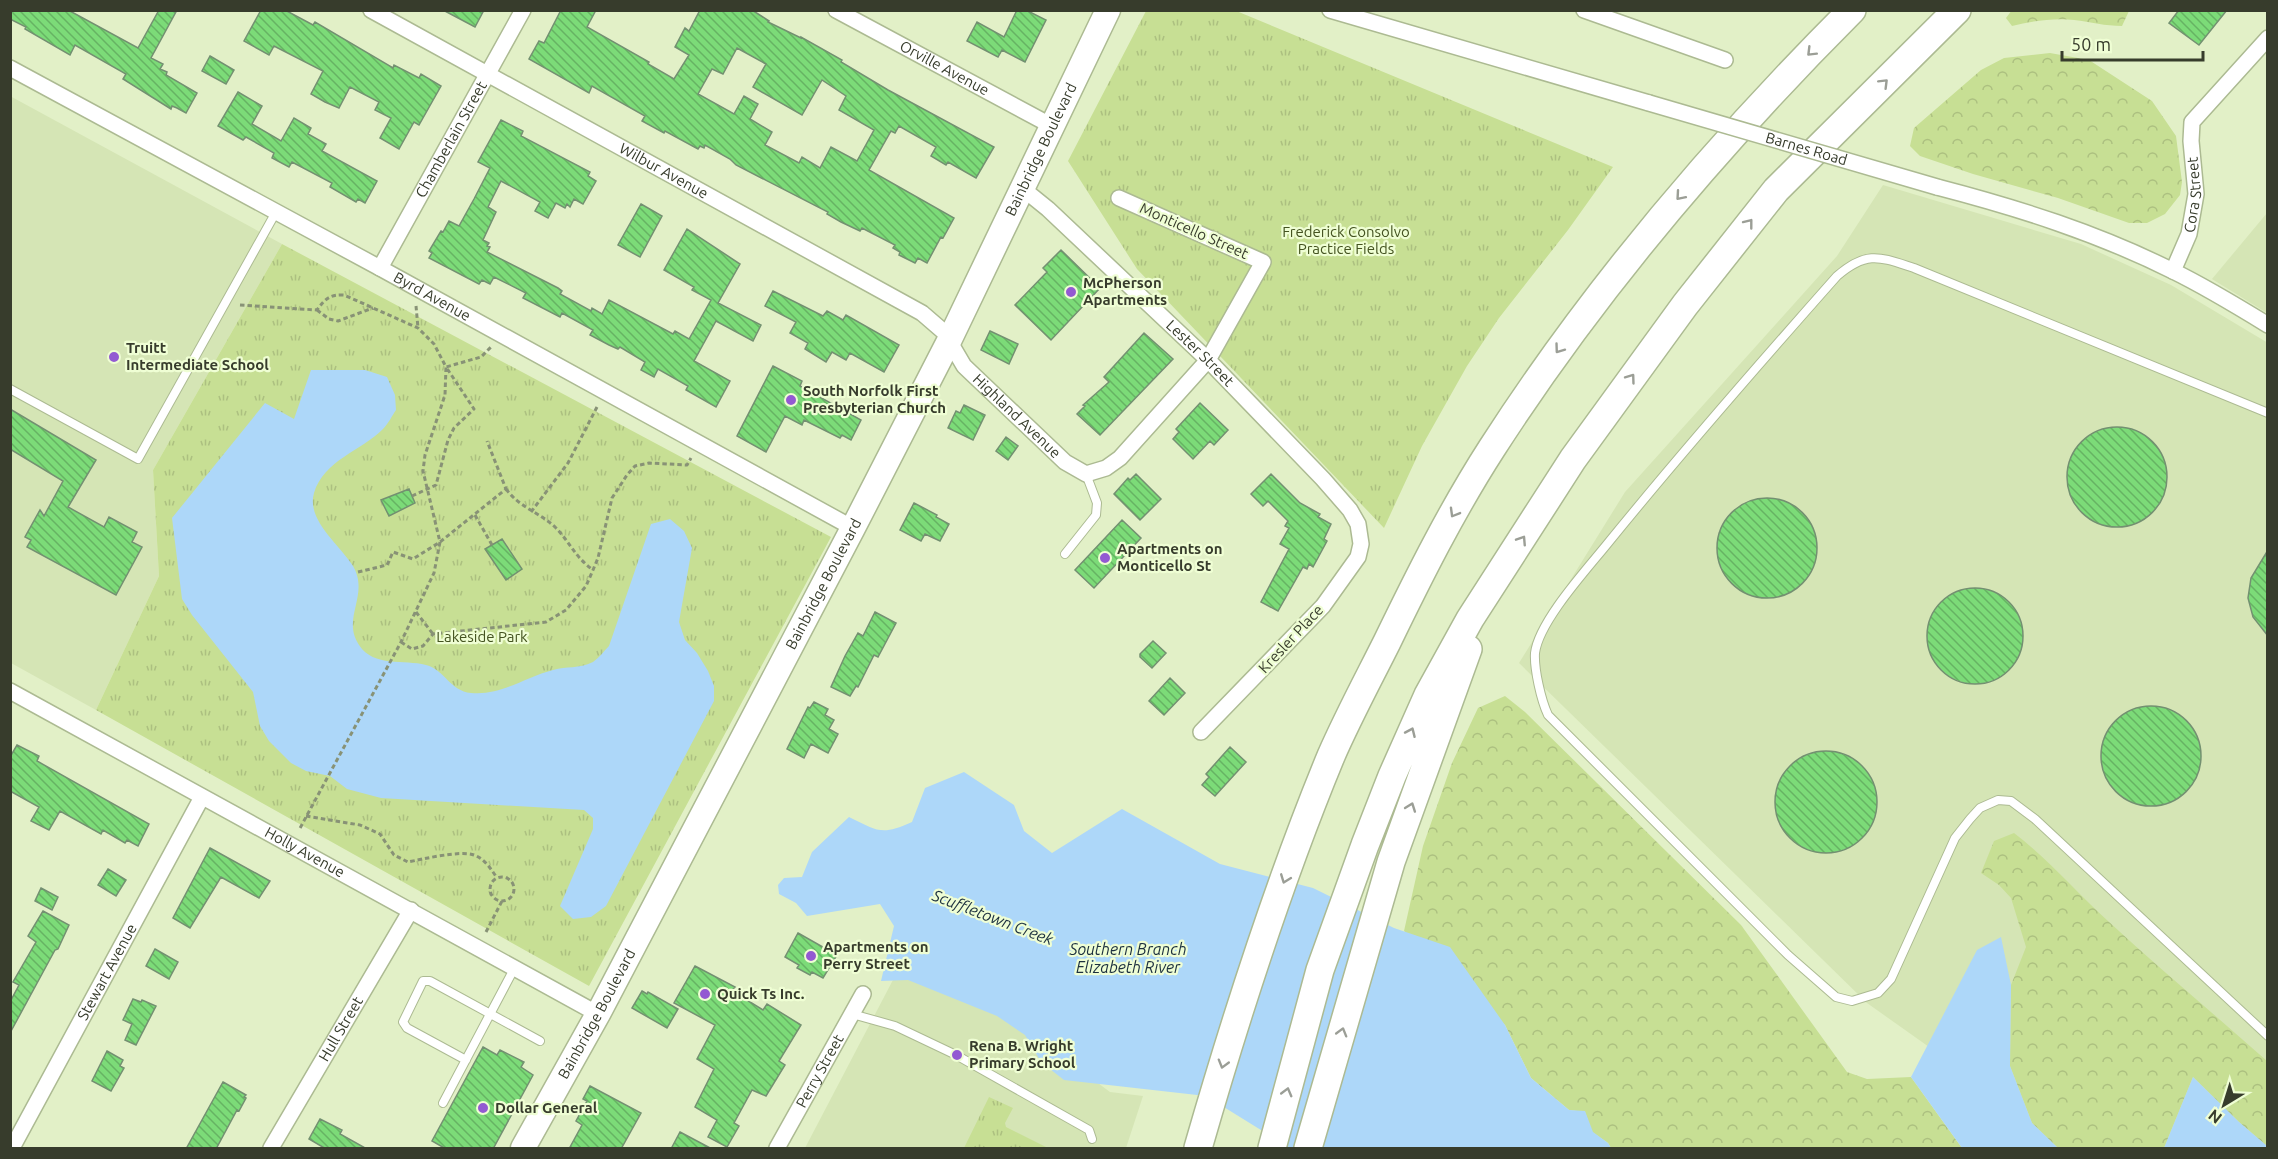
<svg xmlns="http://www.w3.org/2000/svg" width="2278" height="1159" font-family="Ubuntu,sans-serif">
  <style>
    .built { fill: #d5e5b5 }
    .grass { fill: url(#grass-tufts) }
    .forest { fill: url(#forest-crowns) }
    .water { fill: #add7f9 }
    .building { fill: url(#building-back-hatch); stroke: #739071; stroke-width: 1.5; fill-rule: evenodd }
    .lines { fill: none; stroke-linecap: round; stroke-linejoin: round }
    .lane-casing { stroke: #acba92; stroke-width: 10 }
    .street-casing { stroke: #acba92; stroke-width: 18 }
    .primary-casing { stroke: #acba92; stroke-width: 27 }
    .highway-casing { stroke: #acba92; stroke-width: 30 }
    .path { stroke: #889276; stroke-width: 3; stroke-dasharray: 4.5 3; stroke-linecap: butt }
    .lane { stroke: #fff; stroke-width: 8 }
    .street { stroke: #fff; stroke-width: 15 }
    .primary { stroke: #fff; stroke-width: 24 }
    .highway { stroke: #fff; stroke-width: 27 }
    .street-bridge-casing { stroke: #acba92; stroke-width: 18; stroke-linecap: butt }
    .street-bridge { stroke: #fff; stroke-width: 15 }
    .oneway { stroke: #9b9e96 }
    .poi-dot { fill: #935ad2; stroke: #effed4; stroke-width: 2 }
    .labels { text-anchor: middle; stroke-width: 4.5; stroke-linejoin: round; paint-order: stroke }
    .street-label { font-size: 15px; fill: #373c2c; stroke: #effed4 }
    .park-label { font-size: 15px; fill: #445320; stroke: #effed4 }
    .poi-label { font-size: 15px; font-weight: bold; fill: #373c2c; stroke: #effed4; text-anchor: start }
    .water-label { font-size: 16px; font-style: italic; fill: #1c303f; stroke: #effed4 }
  </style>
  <defs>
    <pattern id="grass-tufts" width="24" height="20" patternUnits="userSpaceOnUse" patternTransform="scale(1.5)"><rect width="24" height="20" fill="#c7df94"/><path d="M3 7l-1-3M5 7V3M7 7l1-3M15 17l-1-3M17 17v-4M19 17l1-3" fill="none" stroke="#acc080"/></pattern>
    <pattern id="forest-crowns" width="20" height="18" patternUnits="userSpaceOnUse" patternTransform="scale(1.5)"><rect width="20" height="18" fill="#c7df94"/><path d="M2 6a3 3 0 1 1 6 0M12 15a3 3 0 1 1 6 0" fill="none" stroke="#acc080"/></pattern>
    <pattern id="building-back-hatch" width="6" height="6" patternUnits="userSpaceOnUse" patternTransform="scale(1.5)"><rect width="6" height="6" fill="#7cdb78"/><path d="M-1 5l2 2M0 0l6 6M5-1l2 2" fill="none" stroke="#66b363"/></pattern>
  </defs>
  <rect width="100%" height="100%" fill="#e2f0c7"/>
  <path class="built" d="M10 96 282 244 153 470 159 576 96 710 11 663Z
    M1883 185 2081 244 2171 285 2268 343 2267 1148H2008L1946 1059 1867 1003 1519 663 1625 492 1837 256Z
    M2267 213V313L2212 279Z
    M905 957 1040 1040 1110 1092 1143 1096 1126 1148H805Z"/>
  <path class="grass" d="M1234 10 1613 167 1568 230 1499 318 1467 366 1422 446 1384 528 1137 269 1068 161 1146 11Z
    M282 244 831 537 589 986 96 710 159 576 153 470Z
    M989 1097 1013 1108 1005 1123 1006 1127 1048 1148H964Z"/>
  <path class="forest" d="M2012 10H2129V11L2122 26C2105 26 2091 22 2074 20 2054 18 2032 21 2012 26L2006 18Z
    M2050 53 2089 60 2152 101 2176 136 2182 182 2180 195 2165 214 2147 223H2129L2058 198 1973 174 1920 156 1910 146 1914 128 1981 70 2004 58Z
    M1505 696 1525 712 1741 925 1847 1072 1867 1079 1911 1077 1962 1148H1611L1608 1143 1592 1132 1585 1112 1569 1110 1531 1078 1505 1025 1404 931 1423 846 1452 763 1478 708Z
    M2014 833C2048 859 2076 892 2108 921 2160 969 2214 1014 2267 1061V1146L2239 1122 2193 1077 2164 1148H2058L2032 1123 2010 1066 2011 985 2026 947 2011 898 1999 885 1981 873 1994 841Z"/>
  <path class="water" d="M311 370H365L387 377 395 395 396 410C392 416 388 424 383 429 361 451 324 460 314 493 306 520 340 545 353 566 370 595 341 618 359 645 374 668 404 659 426 665 445 670 450 691 471 693 501 696 525 677 553 670 567 666 578 669 593 662 599 658 604 651 609 646L651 524 670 519 684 531 692 548 679 622 685 640 697 653 708 671 714 686V701L606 906 591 917 573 919 560 906 593 829V818L584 810 381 798 347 789 330 776 306 771 291 763 269 741 260 726 253 692 192 615 182 599 172 518 265 403 294 419Z
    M964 772 1014 805 1024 831 1052 853 1122 809 1220 864 1313 888 1394 928 1450 947 1505 1025 1531 1078 1569 1110 1585 1111 1593 1132 1608 1143 1611 1148H1276L1269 1135 1206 1096 1064 1080 1041 1062 1025 1035 997 1016 908 980 881 981 894 926 880 904 807 916 796 903 779 894 778 885 784 878 802 877 812 852 849 817C878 831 881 836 912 822L925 788Z
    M2001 937 2011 985 2010 1066 2032 1123 2058 1148H1962L1911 1077 1977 950Z
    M2193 1077 2239 1122 2267 1146V1148H2164Z"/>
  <path class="building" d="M10 10 70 11 138 48 159 10H177L151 58 163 64 160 69 167 72 166 75 197 93 186 113 177 108 172 106 171 109 123 79 126 74 75 45 70 55 25 29 26 27 10 19Z
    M261 10H285L313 25 315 22 393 68 394 65 419 78 421 74 441 86 419 125 414 122 399 149 380 138 391 118 375 110 379 102 350 87 339 108 325 102 311 94 323 71 274 46 269 55 244 41Z
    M443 10H484L475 27Z
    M561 10H596L587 27 649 62 648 64 674 79 689 55 675 47 685 28 689 31 700 10H752L769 21 768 22 801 38V37L842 60 841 62 888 90 994 147 976 178 948 162 946 165 931 156 936 147 899 126 895 133 891 131 869 170 954 218 943 238 941 237 927 263 918 258 915 263 899 255 900 252 893 248 895 245 862 228 860 231 841 222 827 214 828 212 736 165 730 159 705 145 704 148 700 146 698 149 665 131 664 133 642 121 645 116 592 86 589 93 529 59 539 41 544 43ZM737 48 766 64 753 87 802 115 822 80 846 96 839 110 874 130 857 161 831 147 820 168 802 157 799 163 765 145 772 132 750 119 758 104 744 96 734 114 698 94 712 69 723 74Z
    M1017 10H1026L1046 20 1025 62 1002 50 998 57 967 41 977 22 1004 37Z
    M2179 10H2227L2199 45 2169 23Z
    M210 56 234 70 226 84 202 71Z
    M238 92 262 106 252 124 281 141 294 118 311 128 308 134 326 144 322 151 377 181 365 203 358 199 356 202 330 187 332 183 292 162 289 167 272 158 274 153 246 137 243 140 218 126Z
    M501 120 523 131 521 136 590 172 588 176 596 181 583 204 574 199 570 207 567 204 565 208 556 203 548 218 535 211 540 202 501 181 488 207 496 212 483 240 489 243 487 246 490 247 487 252 558 288 562 291 560 294 591 311 592 308 602 314 609 300 673 334 675 331 689 339 711 300 692 290 694 287 664 270 687 229 740 264 718 303 761 325 753 341 716 321 694 361 730 381 716 407 686 390 688 386 658 369 654 377 641 370 645 362 620 347 618 349 609 345 590 335 593 330 562 313 560 317 523 298 526 293 494 277 490 284 482 280 479 284 429 258 432 253 429 251 441 231 443 232 449 221 459 226 474 199 490 168 478 162Z
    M641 204 662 216 640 257 618 245Z
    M1061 250 1100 288 1051 340 1015 305 1047 272 1043 268Z
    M773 291 823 316 827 311 843 320 846 315 899 345 884 372 850 353 846 360 832 352 826 362 805 349 808 343 790 333 796 322 765 306Z
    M990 331 1018 344 1009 364 981 350Z
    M1144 333 1173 359 1100 435 1077 414 1085 406 1083 405 1109 382 1104 377Z
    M773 366 802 381 800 386 861 420 851 440 842 435 840 438 804 420 802 425 785 416 766 452 737 436Z
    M1200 403 1228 430 1214 445 1210 441 1193 459 1173 439 1179 432 1176 429Z
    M964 405 985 415 973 440 948 428 956 411 960 413Z
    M10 409 96 460 68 507 104 527 109 517 137 532 132 542 142 547 116 595 27 547 31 540 25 537 40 510 44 516 63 481 10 449Z
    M2067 477a50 50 0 1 1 100 0a50 50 0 1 1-100 0Z
    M1006 437 1018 446 1008 460 996 451Z
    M1136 474 1161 499 1140 520 1114 494 1128 478 1130 480Z
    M1271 474 1300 503 1320 514 1318 517 1331 524 1324 539 1327 541 1313 567 1309 564 1307 569 1303 567 1278 611 1261 602 1289 549 1280 544 1289 528 1285 526 1288 521 1268 501 1263 506 1251 494Z
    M409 489 415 503 389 516 381 500Z
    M1717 548a50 50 0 1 1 100 0a50 50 0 1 1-100 0Z
    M914 503 937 515 936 517 949 524 940 541 925 534 921 541 900 530Z
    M1122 520 1141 538 1094 588 1075 570Z
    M502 539 522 569 506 580 485 549Z
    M2268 550V636L2253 617 2248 598 2251 578Z
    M1927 636a48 48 0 1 1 96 0a48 48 0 1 1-96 0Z
    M875 612 896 623 878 657 874 655 858 687 856 686 850 696 831 687 845 656 858 633 863 636Z
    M1153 641 1166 653 1152 668 1140 657V654Z
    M1170 678 1185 693 1164 715 1149 701Z
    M814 702 828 709 825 715 834 720 829 729 838 734 828 753 811 744 804 758 787 749 808 707 810 708Z
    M2101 756a50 50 0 1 1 100 0a50 50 0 1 1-100 0Z
    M17 745 39 756 37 761 149 824 138 846 127 840 125 843 103 830 101 834 60 811 49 830 31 821 39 807 10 791V757Z
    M1230 747 1246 762 1215 796 1202 785 1209 777 1206 774Z
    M1775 802a51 51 0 1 1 102 0a51 51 0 1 1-102 0Z
    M210 848 270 881 259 898 221 877 190 928 173 918Z
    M108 869 126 880 116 896 98 885Z
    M41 888 58 897 52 910 35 901Z
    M43 911 69 925 58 949 55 950 10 1033V1002L19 985 13 982 36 942 28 936Z
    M798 933 837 955 823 978 812 972 810 975 797 968 799 965 785 957Z
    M155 949 178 962 169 979 146 966Z
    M695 966 735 987 732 991 763 1010 767 1004 801 1025 779 1061 785 1065 766 1096 752 1090 734 1123 739 1126 727 1147 708 1137 717 1120 695 1107 714 1069 697 1059 715 1025 674 1003Z
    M642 991 647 994 648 992 678 1009 667 1028 632 1008Z
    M133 999 141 1002 142 1000 156 1006 136 1045 125 1040 132 1024 123 1020Z
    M483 1047 497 1055 500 1050 524 1062 521 1067 533 1075 493 1149H446L432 1141Z
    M107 1051 123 1060 120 1066 124 1068 111 1091 92 1081Z
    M223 1082 246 1095 244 1097 246 1098 239 1111 237 1110 216 1149H186Z
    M590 1086 641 1113 621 1149H569L582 1125 576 1121 587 1101 583 1099Z
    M320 1119 342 1130 340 1134 367 1149H326L309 1139Z
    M680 1132 712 1149H671Z"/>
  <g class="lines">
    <g class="lane-casing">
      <path id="lane" d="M10 389 138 459 276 212
        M2268 413 1914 268C1880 257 1867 250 1837 276 1759 364 1682 452 1608 543 1588 568 1539 621 1535 653 1534 669 1541 700 1548 715L1788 955 1836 997 1852 1001 1878 993 1891 979 1955 838 1970 819 1980 808 1998 800 2011 801 2035 819 2268 1036
        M1065 554 1096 515 1097 503 1086 474
        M852 1014 895 1026 956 1055 1089 1130 1092 1139
        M466 1060 407 1028 403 1022 423 981H430L540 1041
        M443 1103 515 967"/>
    </g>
    <g class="street-casing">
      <g id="street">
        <path id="s1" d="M371 10 922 313 944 332 964 366 1065 462 1086 474 1106 468 1120 458 1208 360 1263 262 1119 198"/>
        <path id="s2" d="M836 10 1052 126"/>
        <path d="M1330 10 1649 103"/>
        <path d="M1584 10 1725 60"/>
        <path id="s3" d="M10 68 380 268 853 528"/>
        <path d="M1937 187C2018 208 2097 233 2173 271 2206 287 2237 306 2268 325"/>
        <path id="s4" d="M1022 188 1048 209 1208 360 1323 479 1350 510 1358 524 1361 544 1358 557 1323 606 1201 732"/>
        <path id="s5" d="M380 268 523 10"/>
        <path id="s6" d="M2173 271 2189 234 2196 194 2191 141 2192 122 2268 38"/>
        <path id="s7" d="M10 691C206 799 403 905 598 1014"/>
        <path id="s8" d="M12 1148 202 797"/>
        <path id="s9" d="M271 1148 411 910"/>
        <path id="s10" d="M777 1148 863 994"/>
      </g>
    </g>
    <g class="primary-casing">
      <g id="primary">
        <path id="s11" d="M523 1148 598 1014 853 528 949 341 1108 10"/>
      </g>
    </g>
    <g class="highway-casing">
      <path id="highway" d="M1198 1148C1236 1016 1278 884 1331 756 1348 717 1368 680 1387 642 1419 576 1452 510 1492 448 1595 288 1718 144 1852 10
        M1272 1148 1320 970 1365 845 1392 776 1428 695 1470 619 1573 459 1685 305 1776 190 1957 10
        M1308 1148 1391 862 1468 649"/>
    </g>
    <path class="path" d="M240 305 317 310C325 299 330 294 344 295L418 328 434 344 446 367 445 395 425 455 423 471 440 542 434 573 401 642 299 830
      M416 306 418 328
      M317 310 329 319 338 321 373 308
      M506 489C520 508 539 512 555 527 570 542 574 556 593 570
      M412 496 436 485 448 440 454 428 474 409 446 367 481 357 491 347
      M531 512 568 463 597 407
      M475 515 492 545
      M358 572 387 565 393 552 413 559 440 542 506 489 487 441
      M416 612 433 634
      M401 642 412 649 423 646 433 634 546 622 566 610 586 586 593 570 598 558 612 498 627 475 635 466 649 463 687 465 691 458
      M306 816 360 825 380 834 394 855 408 862C423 859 461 850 474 855 485 859 491 869 497 878
      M490 889a12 12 0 1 1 24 0a12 12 0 1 1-24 0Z
      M486 932 502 901"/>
    <use href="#lane" class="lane"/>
    <use href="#street" class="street"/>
    <use href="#primary" class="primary"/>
    <use href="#highway" class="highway"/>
    <g class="street-bridge-casing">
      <g id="street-bridge">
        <path id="s12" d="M1649 103 1937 187"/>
      </g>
    </g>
    <use href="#street-bridge" class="street-bridge"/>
  </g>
  <defs><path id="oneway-chevron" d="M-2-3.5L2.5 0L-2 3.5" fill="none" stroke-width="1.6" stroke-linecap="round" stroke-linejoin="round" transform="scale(1.5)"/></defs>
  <g class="oneway">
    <use href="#oneway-chevron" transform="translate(1811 52) rotate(135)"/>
    <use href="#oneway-chevron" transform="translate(1884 83) rotate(-45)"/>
    <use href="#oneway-chevron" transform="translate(1680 196) rotate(131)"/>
    <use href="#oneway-chevron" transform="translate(1749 223) rotate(-52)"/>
    <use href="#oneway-chevron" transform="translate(1559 349) rotate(126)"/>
    <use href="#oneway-chevron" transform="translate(1631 378) rotate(-54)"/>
    <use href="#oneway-chevron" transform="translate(1454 513) rotate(120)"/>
    <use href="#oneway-chevron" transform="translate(1522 540) rotate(-57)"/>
    <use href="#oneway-chevron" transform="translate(1411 732) rotate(-66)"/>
    <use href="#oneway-chevron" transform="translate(1411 807) rotate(-70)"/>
    <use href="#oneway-chevron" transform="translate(1285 879) rotate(111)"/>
    <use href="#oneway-chevron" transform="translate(1342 1032) rotate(-74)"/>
    <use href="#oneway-chevron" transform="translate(1223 1064) rotate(106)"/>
    <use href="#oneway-chevron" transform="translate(1287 1092) rotate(-75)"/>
  </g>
  <g class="poi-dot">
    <circle cx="1071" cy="292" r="6"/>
    <circle cx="114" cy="357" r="6"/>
    <circle cx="791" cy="400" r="6"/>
    <circle cx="1105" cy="558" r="6"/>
    <circle cx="811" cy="956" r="6"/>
    <circle cx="705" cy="994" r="6"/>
    <circle cx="957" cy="1055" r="6"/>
    <circle cx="483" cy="1108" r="6"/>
  </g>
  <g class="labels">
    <g class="street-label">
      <text dy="5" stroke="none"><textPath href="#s2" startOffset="123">Orville Avenue</textPath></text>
      <text dy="5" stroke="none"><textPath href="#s5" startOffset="147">Chamberlain Street</textPath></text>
      <text dy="5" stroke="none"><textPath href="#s11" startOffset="1125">Bainbridge Boulevard</textPath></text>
      <text dy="5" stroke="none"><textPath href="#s12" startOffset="164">Barnes Road</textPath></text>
      <text dy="5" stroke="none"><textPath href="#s1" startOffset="334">Wilbur Avenue</textPath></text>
      <text dy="5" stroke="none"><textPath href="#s6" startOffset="80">Cora Street</textPath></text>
      <text transform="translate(1194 231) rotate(24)" y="5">Monticello Street</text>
      <text dy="5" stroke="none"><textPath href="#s3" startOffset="480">Byrd Avenue</textPath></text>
      <text dy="5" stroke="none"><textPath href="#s4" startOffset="243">Lester Street</textPath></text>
      <text dy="5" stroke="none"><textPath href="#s1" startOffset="770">Highland Avenue</textPath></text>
      <text dy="5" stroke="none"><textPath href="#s11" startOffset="639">Bainbridge Boulevard</textPath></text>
      <text transform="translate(1291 639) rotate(-47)" y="5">Kresler Place</text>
      <text dy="5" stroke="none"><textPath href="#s7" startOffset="336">Holly Avenue</textPath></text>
      <text dy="5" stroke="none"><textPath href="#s8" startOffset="200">Stewart Avenue</textPath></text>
      <text dy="5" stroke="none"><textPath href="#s11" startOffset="153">Bainbridge Boulevard</textPath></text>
      <text dy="5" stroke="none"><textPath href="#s9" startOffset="138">Hull Street</textPath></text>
      <text dy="5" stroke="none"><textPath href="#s10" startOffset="88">Perry Street</textPath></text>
    </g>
    <g class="park-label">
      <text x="1346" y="237">Frederick Consolvo<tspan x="1346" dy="17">Practice Fields</tspan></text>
      <text x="482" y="642">Lakeside Park</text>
    </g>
    <g class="poi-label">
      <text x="1083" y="288">McPherson<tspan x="1083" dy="17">Apartments</tspan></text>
      <text x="126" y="353">Truitt<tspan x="126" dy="17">Intermediate School</tspan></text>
      <text x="803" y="396">South Norfolk First<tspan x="803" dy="17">Presbyterian Church</tspan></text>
      <text x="1117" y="554">Apartments on<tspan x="1117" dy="17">Monticello St</tspan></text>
      <text x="823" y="952">Apartments on<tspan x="823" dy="17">Perry Street</tspan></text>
      <text x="717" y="999">Quick Ts Inc.</text>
      <text x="969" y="1051">Rena B. Wright<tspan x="969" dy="17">Primary School</tspan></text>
      <text x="495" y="1113">Dollar General</text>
    </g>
    <g class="water-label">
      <text transform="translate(993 917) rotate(21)" y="6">Scuffletown Creek</text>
      <text x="1128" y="955">Southern Branch<tspan x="1128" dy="18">Elizabeth River</tspan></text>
    </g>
  </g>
  <rect width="2278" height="1159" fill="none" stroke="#373c2c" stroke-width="24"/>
  <g transform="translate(2224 1105) rotate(218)" stroke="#effed4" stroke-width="4.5" paint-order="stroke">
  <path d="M0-4.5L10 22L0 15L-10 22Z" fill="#373c2c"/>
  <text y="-9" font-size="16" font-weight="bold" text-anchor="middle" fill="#373c2c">N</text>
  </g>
  <path d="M2062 51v9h141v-9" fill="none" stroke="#373c2c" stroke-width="3"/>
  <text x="2071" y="51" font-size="18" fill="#373c2c" stroke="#effed4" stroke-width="4.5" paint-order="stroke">50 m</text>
</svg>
